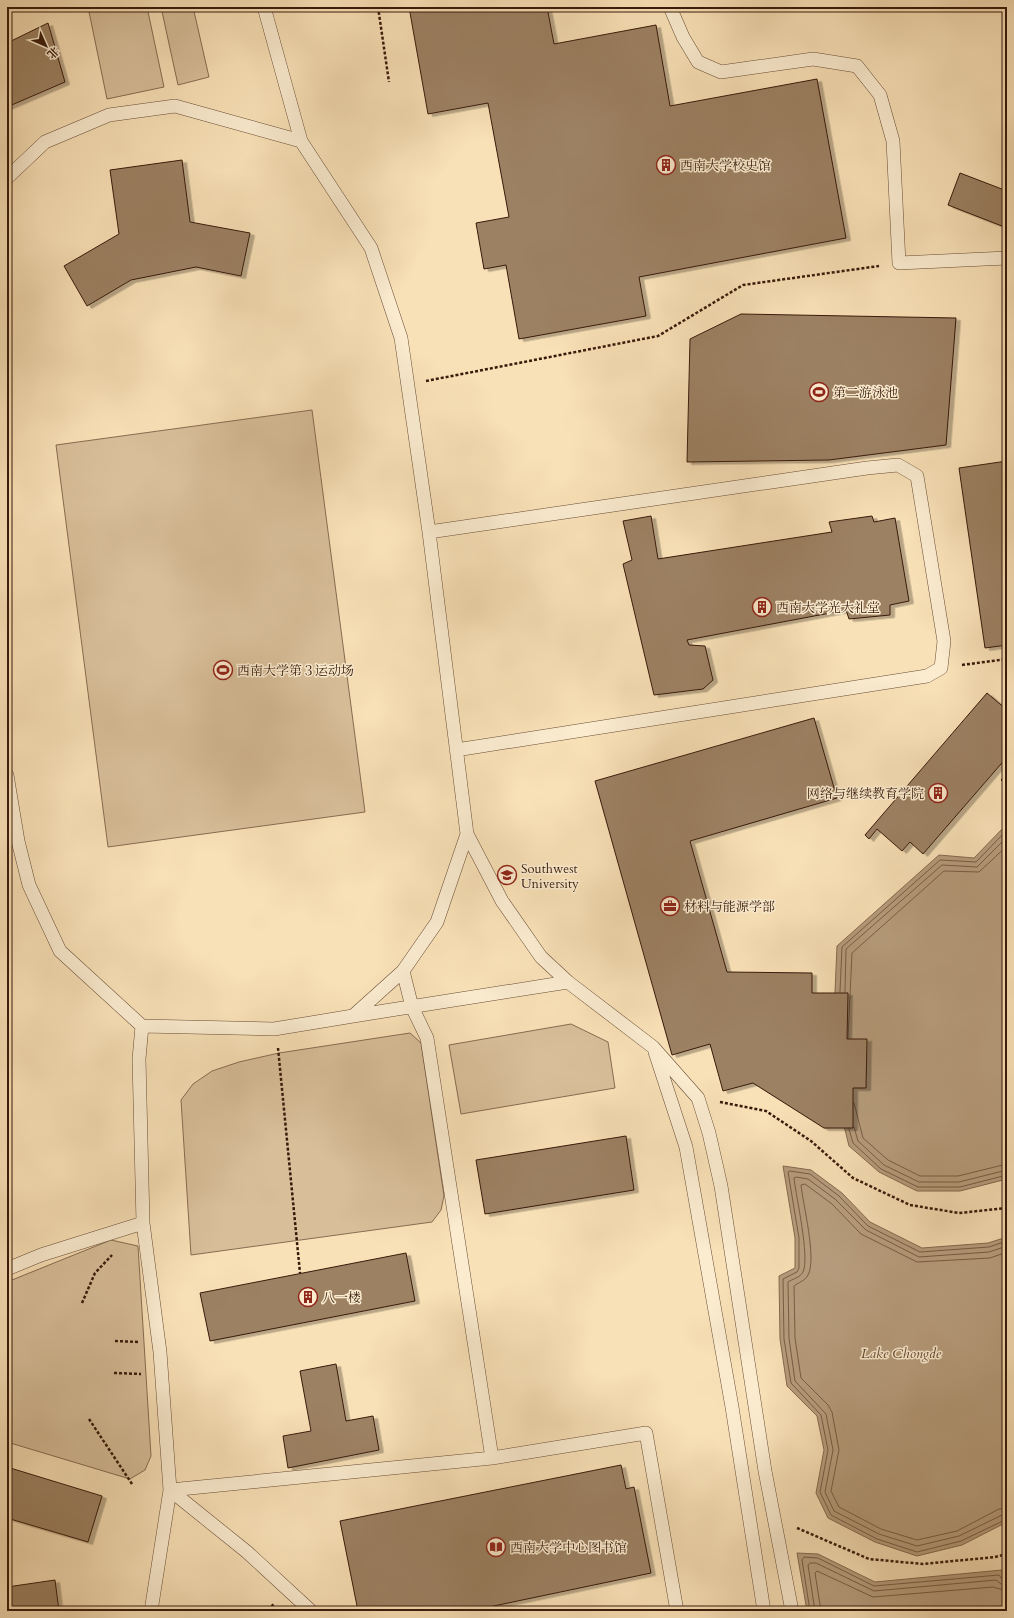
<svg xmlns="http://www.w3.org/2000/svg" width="1014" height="1618" font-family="Cardo,'Noto Serif SC',serif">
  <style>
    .green { fill: #d8bf9a; stroke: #886c52 }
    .water { fill: #b79d7d; stroke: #84694f }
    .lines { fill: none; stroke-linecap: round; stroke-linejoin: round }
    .shore { stroke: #785c44; stroke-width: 1 }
    .building { fill: #9c8164; stroke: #381a0b; filter: url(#shadow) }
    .service-casing { stroke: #684c36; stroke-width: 14 }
    .path { stroke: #381a0b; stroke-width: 2.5; stroke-dasharray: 3 2; stroke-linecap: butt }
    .service { stroke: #fbecd0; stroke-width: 13 }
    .labels { text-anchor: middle; stroke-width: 3; stroke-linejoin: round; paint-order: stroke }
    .poi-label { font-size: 13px; fill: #381a0b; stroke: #fbecd0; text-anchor: start }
    .water-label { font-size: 14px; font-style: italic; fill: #644833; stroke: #fbecd0 }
  </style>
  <defs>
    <filter id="shadow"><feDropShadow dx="4.5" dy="2.5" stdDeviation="0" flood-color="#0004"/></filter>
  </defs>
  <rect width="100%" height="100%" fill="#f9e1b7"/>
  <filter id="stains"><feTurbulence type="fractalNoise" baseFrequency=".005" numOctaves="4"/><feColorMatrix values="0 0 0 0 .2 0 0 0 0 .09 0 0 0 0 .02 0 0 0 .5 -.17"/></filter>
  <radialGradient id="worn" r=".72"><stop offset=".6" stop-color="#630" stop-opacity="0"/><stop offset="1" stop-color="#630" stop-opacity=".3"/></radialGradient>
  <path class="green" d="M88 7H147L164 87 107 99Z
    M161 7H193L209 77 178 85Z
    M312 410 365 812 108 847 56 445Z
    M571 1024 608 1042 615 1088 461 1114 449 1045Z
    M410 1033 421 1043 444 1196 441 1210 432 1222 191 1255 181 1100 193 1084 212 1071 239 1062 279 1053Z
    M111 1240 138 1246 151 1456 145 1470 130 1479 7 1442V1282Z"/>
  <path class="water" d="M1007 824V1179L960 1191H917L879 1172 849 1146 838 1101 833 1038 837 946 939 855 974 858Z
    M783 1166 811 1170 842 1193 870 1222 922 1248 988 1243 1007 1237V1522L962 1545 917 1556 875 1542 828 1518 816 1493 824 1450 817 1416 787 1386 780 1339 779 1276 795 1268V1238Z
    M797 1553 818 1554 875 1582 1002 1570 1007 1580V1611H807Z"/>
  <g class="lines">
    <path class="shore" d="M840 992 842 947 940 860 976 862 1007 830
      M845 992 846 949 942 865 977 867 1007 837
      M848 1038 852 953 944 871 979 872 1007 846
      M854 1103 863 1138 888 1160 920 1176H958L1007 1164
      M854 1127 858 1141 884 1165 919 1182H959L1007 1170
      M849 1129 853 1143 881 1169 918 1187H960L1007 1175
      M1007 1241 989 1247 920 1252 868 1226 839 1196 810 1174 790 1171 788 1172 799 1238V1268L797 1272 783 1279 784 1339 791 1383 821 1415 828 1450 820 1492 831 1515 877 1539 917 1552 961 1541 1007 1519
      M1007 1246 989 1252 919 1257 866 1230 835 1199 808 1179 796 1177 794 1178C796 1197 810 1257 803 1272 800 1278 792 1279 788 1282L789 1338 795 1381 826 1414 833 1450 825 1492 834 1511 879 1534 917 1546 959 1536 1002 1515 1007 1514
      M1007 1252 990 1258 917 1262 861 1234 832 1204 805 1184 801 1185C803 1205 817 1259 808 1275 805 1281 799 1282 794 1286L795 1338 801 1378 828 1405 832 1412 839 1450 831 1491 839 1507 881 1529 917 1540 957 1531 999 1509 1007 1508
      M810 1611 802 1560 804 1557 818 1558 874 1586 999 1575 1003 1580H1007
      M815 1611 808 1565 810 1563H816L874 1591 996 1580 1001 1584 1007 1585
      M821 1611 815 1573 817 1571 873 1597 993 1587 1007 1591"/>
  </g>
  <path class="building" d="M409 7H547L554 44 656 25 670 106 817 79 846 238 639 277 646 316 519 339 506 265 484 269 476 223 509 217 488 103 428 114Z
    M48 23 65 82 7 107V43Z
    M182 160 190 222 250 233 241 276 196 267 131 280 87 306 64 266 119 234 110 170Z
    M960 173 1007 191V228L948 205Z
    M741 314 956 318 946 445 829 460 687 462 690 339Z
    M1007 461V645L985 648 959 468Z
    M651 516 658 559 832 532 829 522 872 516 874 522 895 518 909 601 890 605V615L849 619 846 610 687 640 689 645 705 646 713 680 703 689 654 695 623 564 632 560 623 521Z
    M987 693 1007 710V757L923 854 910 842 902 851 877 829 869 839 865 835Z
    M814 718 837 798 690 841 727 972 812 973V993H848L847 1039H867L866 1088H853V1128H824L753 1083 723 1091 710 1044 672 1055 595 781Z
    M1007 773V785L1001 780Z
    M626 1136 634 1190 485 1214 476 1160Z
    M406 1253 415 1301 210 1341 200 1293Z
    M336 1364 346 1421 373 1416 379 1450 288 1468 283 1436 311 1431 300 1371Z
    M621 1465 626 1489 634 1487 651 1573 489 1607 490 1611H358L340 1521Z
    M7 1467 102 1496 88 1542 7 1518Z
    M55 1580 59 1611H7V1587Z"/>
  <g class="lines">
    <g class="service-casing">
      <path id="service" d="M264 7 301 141 371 248 401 338 429 532 467 834 502 901 541 957 568 982 653 1047 698 1098 709 1133 721 1186 765 1471 792 1611
        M670 7 683 37 698 62 721 72 813 59 857 66 880 95 893 141 899 263 1007 258
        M7 178 45 142 109 115 175 106 301 141
        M429 532 867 468 898 465 917 476 944 641 941 668 927 676 456 750
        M7 775 18 841 29 885 60 951 142 1026 274 1029 353 1016 403 971 437 922 467 834
        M353 1016 568 982
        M142 1026 139 1059 143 1223 160 1352 170 1490 151 1611
        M655 1052 686 1147 732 1407 764 1611
        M7 1269 41 1255 143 1223
        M492 1458 646 1433 677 1611
        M170 1490 492 1458 427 1038 412 1007 403 971
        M170 1490 247 1552 311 1611"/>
    </g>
    <path class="path" d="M378 7 389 82
      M426 381 658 336 743 285 879 266
      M962 665 1007 659
      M278 1048 300 1273
      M720 1102 766 1111 811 1141 853 1178 910 1205 959 1213 1007 1208
      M82 1303 95 1273 112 1255
      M115 1341 139 1342
      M114 1373 141 1374
      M89 1419 132 1484
      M797 1528 869 1559 923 1564 995 1557 1007 1554
      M269 1611 274 1603"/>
    <use href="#service" class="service"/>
  </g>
  <defs>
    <g id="building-ring" transform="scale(1)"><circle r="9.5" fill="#fbecd0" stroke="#8f2418" stroke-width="1.5"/><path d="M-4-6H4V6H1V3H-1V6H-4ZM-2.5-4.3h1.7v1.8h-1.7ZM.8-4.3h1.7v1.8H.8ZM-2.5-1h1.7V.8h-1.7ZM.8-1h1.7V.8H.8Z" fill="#8f2418"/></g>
    <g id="stadium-ring" transform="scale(1)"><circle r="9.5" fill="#fbecd0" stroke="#8f2418" stroke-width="1.5"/><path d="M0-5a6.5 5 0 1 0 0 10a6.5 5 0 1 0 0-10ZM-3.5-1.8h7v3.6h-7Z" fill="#8f2418"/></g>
    <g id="university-ring" transform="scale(1)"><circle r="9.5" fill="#fbecd0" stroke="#8f2418" stroke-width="1.5"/><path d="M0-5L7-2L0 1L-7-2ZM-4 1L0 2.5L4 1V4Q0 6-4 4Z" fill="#8f2418"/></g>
    <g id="office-ring" transform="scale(1)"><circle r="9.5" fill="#fbecd0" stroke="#8f2418" stroke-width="1.5"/><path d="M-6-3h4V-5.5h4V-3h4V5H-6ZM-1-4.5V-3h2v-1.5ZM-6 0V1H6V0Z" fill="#8f2418"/></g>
    <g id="library-ring" transform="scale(1)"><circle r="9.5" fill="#fbecd0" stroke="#8f2418" stroke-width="1.5"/><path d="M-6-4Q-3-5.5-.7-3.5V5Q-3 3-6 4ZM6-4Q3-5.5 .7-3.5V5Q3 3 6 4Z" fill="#8f2418"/></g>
  </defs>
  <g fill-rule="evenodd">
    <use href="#building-ring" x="666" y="165"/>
    <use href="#stadium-ring" x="819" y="392"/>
    <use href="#building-ring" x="762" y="607"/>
    <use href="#stadium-ring" x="223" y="670"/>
    <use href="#building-ring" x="938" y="793"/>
    <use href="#university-ring" x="507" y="875"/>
    <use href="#office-ring" x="670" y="906"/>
    <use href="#building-ring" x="308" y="1297"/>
    <use href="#library-ring" x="496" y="1547"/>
  </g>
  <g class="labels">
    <g class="poi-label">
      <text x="680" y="170">西南大学校史馆</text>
      <text x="833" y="397">第二游泳池</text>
      <text x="776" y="612">西南大学光大礼堂</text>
      <text x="237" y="675">西南大学第３运动场</text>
      <text x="924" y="798" text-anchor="end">网络与继续教育学院</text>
      <text x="521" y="873">Southwest<tspan x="521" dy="15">University</tspan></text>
      <text x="684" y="911">材料与能源学部</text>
      <text x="322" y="1302">八一楼</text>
      <text x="510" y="1552">西南大学中心图书馆</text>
    </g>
    <g class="water-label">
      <text x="901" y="1358">Lake Chongde</text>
    </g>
  </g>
  <rect width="1014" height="1618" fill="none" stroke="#f9e1b7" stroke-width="24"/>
  <rect x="8" y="8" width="998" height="1602" fill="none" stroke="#381a0b" stroke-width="2"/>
  <rect x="12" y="12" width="990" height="1594" fill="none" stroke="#381a0b"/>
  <g transform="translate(46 46) rotate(135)" stroke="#fbecd0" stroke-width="3" paint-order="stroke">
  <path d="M0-3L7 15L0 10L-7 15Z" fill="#381a0b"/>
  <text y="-6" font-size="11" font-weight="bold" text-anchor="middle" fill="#381a0b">北</text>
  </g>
  <rect width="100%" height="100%" filter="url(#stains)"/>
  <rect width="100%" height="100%" fill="url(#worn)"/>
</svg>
